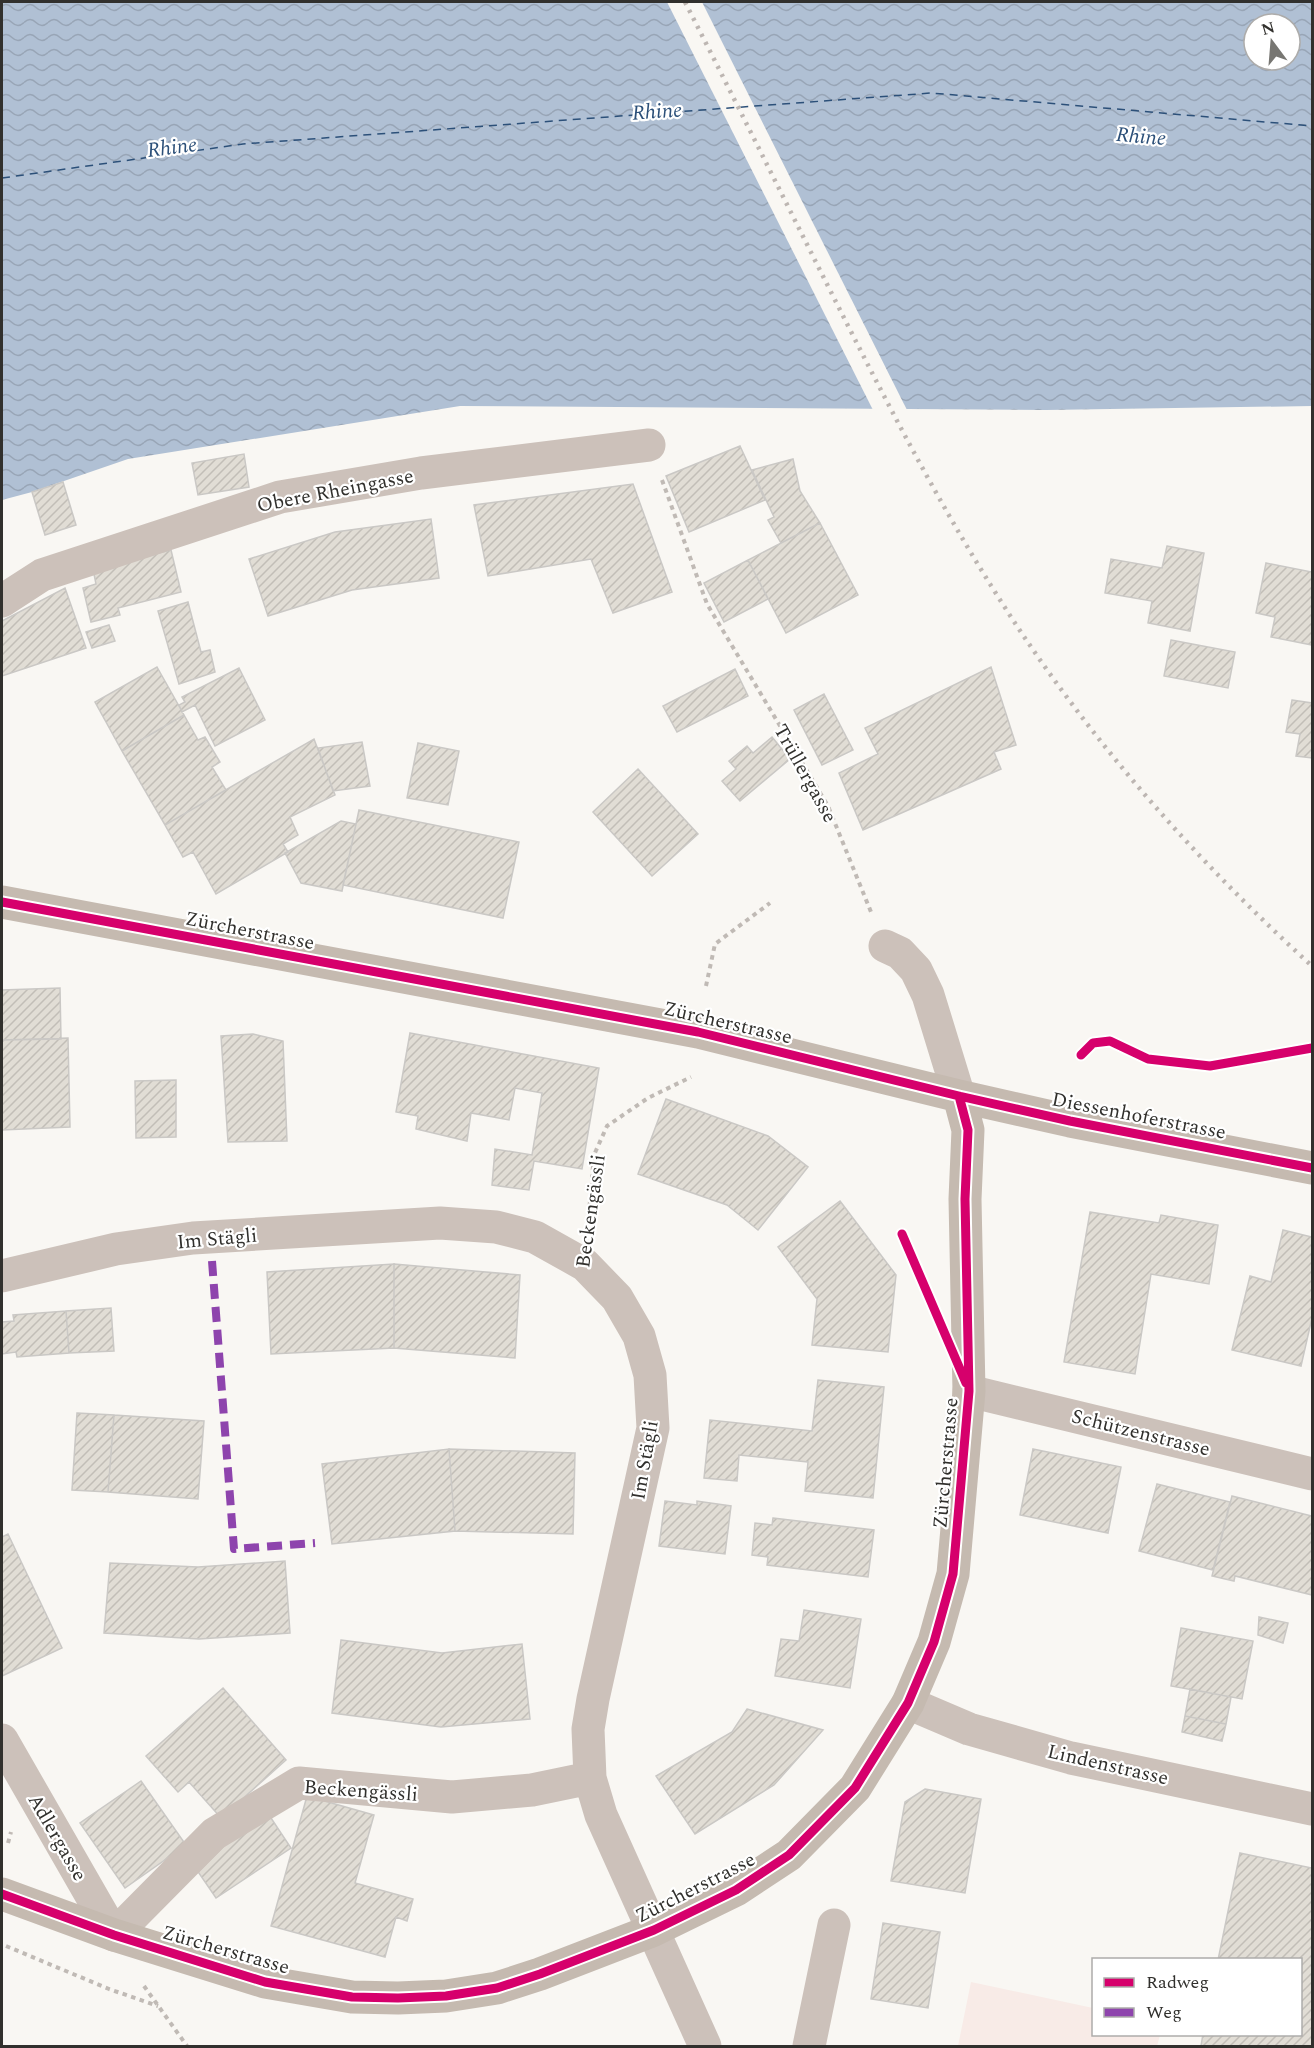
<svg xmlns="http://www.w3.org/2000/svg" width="1314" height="2048" font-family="Spectral,serif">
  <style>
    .education { fill: #f8ebe7 }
    .water { fill: url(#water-waves); fill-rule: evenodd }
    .pier { fill: #f9f7f3 }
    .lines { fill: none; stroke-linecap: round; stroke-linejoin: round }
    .ferry { stroke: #2c5079; stroke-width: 1.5; stroke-dasharray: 8 6; stroke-linecap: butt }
    .building { fill: url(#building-hatch); stroke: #cac8c5; stroke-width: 1.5 }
    .path { stroke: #c0bab5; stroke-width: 4; stroke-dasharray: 4.5 4.5; stroke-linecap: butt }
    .minor { stroke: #ccc1ba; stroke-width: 33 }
    .major { stroke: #c5bab0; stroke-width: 33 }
    .rail { stroke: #bdb6b2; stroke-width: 4.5; stroke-dasharray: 3 6; stroke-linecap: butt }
    .quiet { stroke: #8e44ad; stroke-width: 8; stroke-dasharray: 15 8; stroke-linecap: butt }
    .cycleway-casing { stroke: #fff; stroke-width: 13 }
    .cycleway { stroke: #d6006c; stroke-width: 9 }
    .labels { text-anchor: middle; stroke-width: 4.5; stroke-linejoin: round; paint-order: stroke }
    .street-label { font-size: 20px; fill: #31302d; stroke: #fff }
    .water-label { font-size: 21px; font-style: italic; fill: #2c5079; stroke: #fff }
  </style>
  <defs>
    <pattern id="water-waves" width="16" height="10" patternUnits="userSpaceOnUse" patternTransform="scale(1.5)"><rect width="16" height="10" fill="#b0c0d4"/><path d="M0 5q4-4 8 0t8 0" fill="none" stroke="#98a5b6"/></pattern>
    <pattern id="building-hatch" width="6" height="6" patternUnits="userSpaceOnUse" patternTransform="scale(1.5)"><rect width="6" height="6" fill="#e1ddd5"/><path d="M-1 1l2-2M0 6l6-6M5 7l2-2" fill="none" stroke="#c2beb7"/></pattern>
  </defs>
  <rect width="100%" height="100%" fill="#f9f7f3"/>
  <path class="education" d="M971 1982 1093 2008 1094 2034 1160 2035 1157 2046H958Z"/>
  <path class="water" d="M2 2H1312V406L1046 410 460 406 128 459 32 492 2 500ZM1254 24H1290V60H1254Z"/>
  <path class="pier" d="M667 2H702L908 412H874Z"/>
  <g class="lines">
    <path class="ferry" d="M2 178 243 144 931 93 1312 126"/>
  </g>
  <path class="building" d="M740 446 765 500 689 532 666 476Z
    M244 454 249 487 198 495 192 463Z
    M793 459 800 491 820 523 781 543 768 520 774 517 752 470Z
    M63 482 76 525 45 535 32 492Z
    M633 484 672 592 613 613 591 559 488 576 474 505Z
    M431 519 439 578 352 590 268 616 249 559 335 532Z
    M820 523 858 595 786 633 748 560Z
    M1167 546 1204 553 1190 631 1148 623 1152 601 1105 593 1111 559 1162 568Z
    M171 550 181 592 118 608 120 615 91 622 83 588 96 584 93 569Z
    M748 560 768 599 724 622 704 583Z
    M1266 563 1312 572V645L1271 637 1275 617 1256 613Z
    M65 588 86 648 2 676V621Z
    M188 602 201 652 210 650 215 672 179 684 158 611Z
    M109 625 115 641 92 648 86 632Z
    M1171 640 1235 652 1228 688 1164 676Z
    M157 667 184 715 122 751 95 702Z
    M991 667 1016 745 994 752 1001 769 863 830 839 773 878 754 865 728Z
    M239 668 265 720 215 746 195 705 182 712 179 705 185 702 182 697Z
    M735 669 748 696 677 732 663 706Z
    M824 694 853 750 822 765 794 710Z
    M1292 700 1312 703V758L1296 756 1300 734 1286 732Z
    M184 715 198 740 205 737 220 762 212 767 226 790 165 825 122 751Z
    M772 737 790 759 740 801 722 781 736 769 729 761 747 746 753 753Z
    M314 739 335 795 290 817 298 835 283 844 288 852 216 894 193 852 183 857 165 825Z
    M362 742 370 786 333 791 318 748Z
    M418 743 459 751 448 805 407 798Z
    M638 769 698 834 652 876 593 812Z
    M359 810 519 842 503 918 343 885Z
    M341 821 356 824 342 891 301 883 285 853Z
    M60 988 61 1039 2 1040V990Z
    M410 1033 599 1068 582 1169 534 1161 529 1190 492 1185 495 1149 532 1155 542 1093 515 1088 509 1120 471 1113 467 1141 416 1129 418 1116 396 1112Z
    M253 1034 283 1041 287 1141 228 1142 221 1036Z
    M68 1038 70 1127 2 1130V1040Z
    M176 1080V1137L136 1138 135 1081Z
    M666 1099 768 1136 808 1167 758 1230 727 1205 638 1174Z
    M840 1201 896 1275 888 1352 812 1345 817 1299 778 1247Z
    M1090 1212 1159 1223 1161 1215 1218 1225 1209 1284 1151 1274 1135 1374 1064 1362Z
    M1283 1230 1312 1237V1318L1301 1366 1232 1350 1250 1276 1271 1282Z
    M394 1264 520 1275 515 1358 394 1348Z
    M394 1264V1348L271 1354 267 1272Z
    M111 1308 114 1351 69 1353 66 1311Z
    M66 1311 69 1353 17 1357 16 1352 2 1354V1322L14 1321 13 1315Z
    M818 1380 884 1387 873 1498 805 1491 808 1462 739 1455 737 1481 704 1478 710 1420 812 1431Z
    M77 1413 114 1415 108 1492 72 1490Z
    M114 1415 204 1421 198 1499 108 1492Z
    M449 1449 575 1453 573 1534 455 1531Z
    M449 1449 455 1531 332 1544 322 1464Z
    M1033 1449 1121 1467 1108 1533 1020 1515Z
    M1157 1484 1230 1502 1213 1570 1139 1551Z
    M1232 1496 1312 1516V1595L1235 1576 1234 1581 1212 1576Z
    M665 1501 697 1505V1501L731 1506 725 1554 659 1546Z
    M773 1518 874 1530 868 1577 767 1565 768 1557 752 1555 755 1523 772 1525Z
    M8 1534 62 1648 2 1676V1537Z
    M285 1561 290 1633 199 1639 104 1633 110 1563 198 1567Z
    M804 1610 861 1619 850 1688 775 1676 781 1639 799 1641Z
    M1259 1617 1288 1623 1283 1643 1258 1635Z
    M1181 1628 1253 1641 1242 1699 1171 1686Z
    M341 1640 442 1653 522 1644 530 1719 441 1727 332 1713Z
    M223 1688 286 1760 221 1818 189 1782 178 1792 146 1756Z
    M1190 1689 1231 1697 1226 1724 1185 1716Z
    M747 1709 823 1730 774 1785 695 1834 656 1776 732 1732Z
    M1185 1716 1226 1724 1222 1741 1182 1732Z
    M141 1781 186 1845 125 1888 80 1823Z
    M925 1789 981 1799 965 1893 891 1881 905 1802Z
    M307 1796 374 1815 355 1883 413 1899 407 1921 396 1917 385 1957 271 1926Z
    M267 1812 291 1848 216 1898 192 1863Z
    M1240 1853 1312 1868V2046H1201L1203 2034H1300V1960H1218Z
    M883 1923 940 1932 928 2008 871 1999Z"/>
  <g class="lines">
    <path class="path" d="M662 480 707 604 828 806 871 912
      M706 986 715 944 770 903
      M588 1224 594 1155 607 1126 648 1098 691 1077
      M8 1843 11 1832
      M6 1946 109 1989 158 2006
      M144 1986 187 2046"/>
    <path class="minor" d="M2 601 42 575 280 497 421 473 649 445
      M885 946 900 953 916 970 928 995 959 1096
      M2 1276 116 1249 193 1238 440 1223 496 1227 535 1237 585 1265 617 1298 639 1336 650 1375 653 1428 593 1699 588 1729 590 1778 601 1815 705 2046
      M969 1391 1312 1474
      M908 1703 969 1729 1071 1758 1312 1809
      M2 1740 114 1935 214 1834 299 1783 452 1797 532 1790 590 1778
      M809 2046 834 1925"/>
    <path class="major" d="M2 902 698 1032 959 1096 1070 1121 1312 1168
      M2 1894 114 1935 265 1982 352 1997 398 1998 446 1996 497 1988 540 1974 654 1930 736 1890 789 1855 855 1788 908 1703 934 1642 953 1574 969 1391 965 1199 968 1130 959 1096"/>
    <path class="rail" d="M685 2C735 100 784 199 834 298 898 425 963 551 1045 667 1123 777 1213 876 1312 966"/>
    <path class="quiet" d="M212 1261 234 1549 315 1543"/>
    <g class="cycleway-casing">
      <path id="cycleway" d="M2 902 698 1032 959 1096 1070 1121 1312 1168
        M1081 1055 1093 1043 1110 1041 1148 1059 1210 1066 1312 1048
        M902 1234 966 1383
        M2 1894 114 1935 265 1982 352 1997 398 1998 446 1996 497 1988 540 1974 654 1930 736 1890 789 1855 855 1788 908 1703 934 1642 953 1574 969 1391 965 1199 968 1130 959 1096"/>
    </g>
    <use href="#cycleway" class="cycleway"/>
  </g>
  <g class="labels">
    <g class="street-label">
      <text transform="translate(335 490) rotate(-11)" y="7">Obere Rheingasse</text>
      <text transform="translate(806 773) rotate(61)" y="7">Trüllergasse</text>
      <text transform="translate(250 930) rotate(11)" y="7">Zürcherstrasse</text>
      <text transform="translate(728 1022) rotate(13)" y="7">Zürcherstrasse</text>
      <text transform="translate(1139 1115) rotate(11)" y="7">Diessenhoferstrasse</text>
      <text transform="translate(590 1211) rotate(-82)" y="7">Beckengässli</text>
      <text transform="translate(217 1238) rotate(-5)" y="7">Im Stägli</text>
      <text transform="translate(1141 1432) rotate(14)" y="7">Schützenstrasse</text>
      <text transform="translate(644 1460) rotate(-80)" y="7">Im Stägli</text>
      <text transform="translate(945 1463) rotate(-85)" y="7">Zürcherstrasse</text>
      <text transform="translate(1108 1764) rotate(13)" y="7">Lindenstrasse</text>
      <text transform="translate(361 1790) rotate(4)" y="7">Beckengässli</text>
      <text transform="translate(58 1837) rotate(60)" y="7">Adlergasse</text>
      <text transform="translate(695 1887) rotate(-27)" y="7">Zürcherstrasse</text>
      <text transform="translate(226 1949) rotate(16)" y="7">Zürcherstrasse</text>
    </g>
    <g class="water-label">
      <text transform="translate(657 111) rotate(-4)" y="7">Rhine</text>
      <text transform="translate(1141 136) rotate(5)" y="7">Rhine</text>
      <text transform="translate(172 147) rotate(-7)" y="7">Rhine</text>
    </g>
  </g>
  <rect width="1314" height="2048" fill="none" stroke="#31302d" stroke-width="6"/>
  <rect x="1092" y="1958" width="210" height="78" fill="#ffffff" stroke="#adacab" stroke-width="1.5"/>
  <rect x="1104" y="1978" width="30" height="9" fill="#d6006c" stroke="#adacab" stroke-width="1.5"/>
  <text x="1146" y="1988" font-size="18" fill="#31302d">Radweg</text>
  <rect x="1104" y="2008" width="30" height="9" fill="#8e44ad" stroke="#adacab" stroke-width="1.5"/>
  <text x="1146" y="2018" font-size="18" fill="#31302d">Weg</text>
  <g transform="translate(1272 42) rotate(344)"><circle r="28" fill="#ffffff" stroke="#adacab" stroke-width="1.5"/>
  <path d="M0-4.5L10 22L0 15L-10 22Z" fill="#777672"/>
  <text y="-9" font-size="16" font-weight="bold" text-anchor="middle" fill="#31302d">N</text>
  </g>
</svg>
